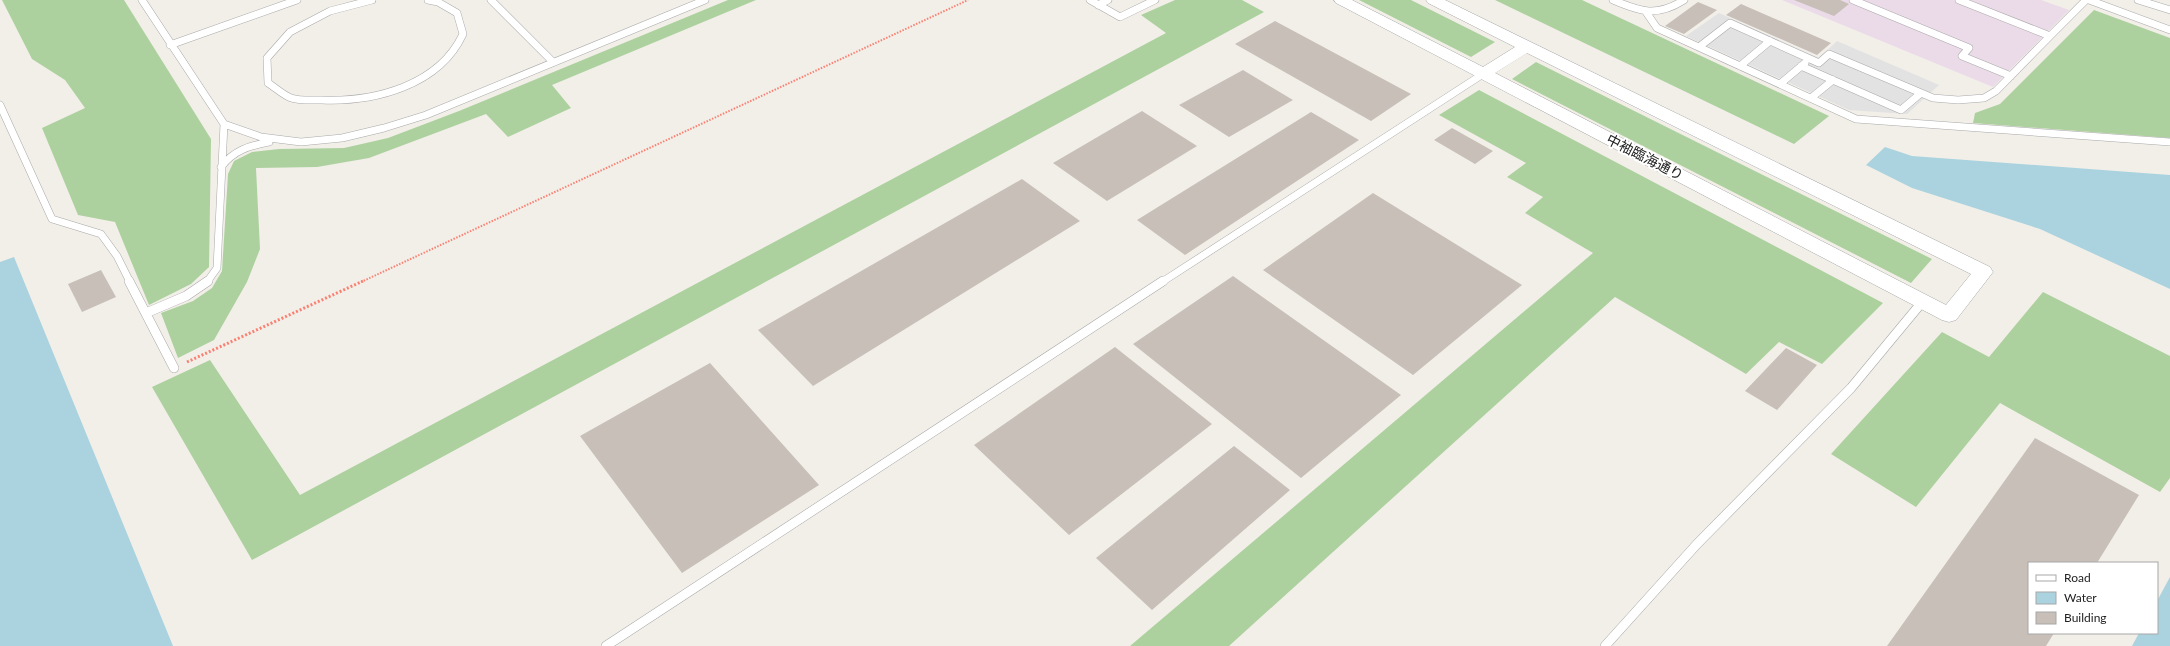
<svg xmlns="http://www.w3.org/2000/svg" width="2170" height="646" font-family="Lato,'Noto Sans JP',sans-serif">
  <style>
    .industrial { fill: #ebdbe8 }
    .forest { fill: #add19e }
    .parking { fill: #e2e2e2 }
    .water { fill: #aad3df }
    .building { fill: #c7bfb8 }
    .lines { fill: none; stroke-linecap: round; stroke-linejoin: round }
    .service-far1-casing { stroke: #a9a9a9; stroke-width: 8 }
    .service-casing { stroke: #a9a9a9; stroke-width: 10 }
    .tertiary-casing { stroke: #a9a9a9; stroke-width: 1 }
    .path-far1 { stroke: #fa8072; stroke-width: 2; stroke-dasharray: 1.5 1.5; stroke-linecap: butt }
    .path { stroke: #fa8072; stroke-width: 3; stroke-dasharray: 2 2; stroke-linecap: butt }
    .service-far1 { stroke: #fff; stroke-width: 7 }
    .service { stroke: #fff; stroke-width: 9 }
    .tertiary { fill: #fff; fill-rule: evenodd }
    .labels { text-anchor: middle; stroke-width: 4; stroke-linejoin: round; paint-order: stroke }
    .street-label { font-size: 14px; fill: #222; stroke: #fff }
  </style>
  <rect width="100%" height="100%" fill="#f2efe9"/>
  <path class="industrial" d="M1782 0H2041L2069 10 1993 87Z"/>
  <path class="forest" d="M2 0H124L211 139 209 267 191 284 149 305 115 222 78 215 42 128 85 108 65 80 32 59Z
    M728 0H756L552 85 571 108 508 137 486 114 369 158 317 167 256 168 260 249 247 282 214 340 178 358 161 313 193 301 212 288 222 271 228 174 234 161 252 152 279 149 344 148 388 138 459 111Z
    M1175 0H1242L1264 12 252 560 152 387 210 360 300 495 1166 33 1141 15Z
    M1359 0H1411L1495 42 1471 57Z
    M1495 0H1582L1829 116 1794 144Z
    M2094 10 2170 38V138L1973 123 1975 113 2000 104Z
    M1536 62 1932 259 1911 283 1512 79Z
    M1479 90 1883 303 1822 364 1779 342 1746 374 1615 297 1229 646H1130L1593 253 1525 213 1543 197 1507 177 1526 163 1439 115Z
    M2043 292 2170 356V478L2160 492 2000 403 1916 507 1831 454 1942 332 1989 357Z"/>
  <path class="parking" d="M1719 13 1819 58 1837 41 1939 85 1907 114 1849 110 1686 36Z"/>
  <path class="water" d="M1885 147 1912 156 2170 175V289L2040 229 1912 188 1866 165Z
    M14 257 173 646H0V262Z
    M2170 577V646H2132L2139 633H2157V601Z"/>
  <path class="building" d="M1794 0H1840L1849 4 1834 16Z
    M1698 2 1717 10 1684 34 1665 26Z
    M1741 4 1831 43 1817 55 1726 15Z
    M1275 21 1411 94 1371 121 1235 44Z
    M1243 70 1293 100 1229 137 1179 105Z
    M1142 111 1197 146 1107 201 1053 163Z
    M1311 112 1359 140 1185 255 1137 220Z
    M1452 128 1493 151 1475 164 1434 140Z
    M1022 179 1080 221 813 386 758 330Z
    M1373 193 1522 285 1413 375 1263 270Z
    M101 270 116 297 82 312 68 284Z
    M1233 276 1401 395 1301 478 1133 344Z
    M1115 347 1212 424 1069 535 974 445Z
    M1786 348 1817 365 1777 410 1745 391Z
    M710 363 819 485 682 573 580 436Z
    M2035 438 2139 495 2097 563H2029V633H2054L2046 646H1887Z
    M1234 446 1290 490 1152 610 1096 558Z"/>
  <g class="lines">
    <g class="service-far1-casing">
      <path id="service-far1" d="M142 0 224 124 261 137 301 142 342 138 384 128 426 115 705 0
        M372 0 330 11 290 32 267 58 268 83C276 88 283 95 291 98 300 101 312 100 322 100 374 102 439 86 463 34L457 13 438 2 428 0
        M491 0 553 62
        M1090 0 1120 17 1155 0
        M1613 0C1641 12 1657 17 1684 0
        M1853 0 1969 48 1962 56 2011 76
        M1959 0 2050 36 2086 0
        M2089 0 2170 30
        M2138 0 2170 10
        M1098 5 1108 0
        M1646 12 1657 28 1856 119 2170 142
        M170 45 297 0
        M1699 47 1730 23 1819 63 1829 54 1933 98 1958 100 1984 98 1996 91 2050 36
        M1740 66 1770 41
        M1801 66 1901 110 1921 93
        M1780 84 1805 63
        M1811 98 1833 80
        M0 105 52 219 101 234 117 256 130 282
        M221 167C234 150 249 146 269 142
        M207 282 217 268 224 124
        M1162 282 1483 74"/>
    </g>
    <g class="service-casing">
      <path id="service" d="M129 281 174 368
        M146 313 186 296 208 281
        M606 646 1163 281
        M1605 646 1697 544 1851 388 1923 301"/>
    </g>
    <g class="tertiary-casing">
      <path id="tertiary" d="M1334 0H1352L1483 67 1515 47 1428 3 1426 0H1445L1990 267 1993 272 1956 320 1949 322 1942 320 1336 3ZM1527 53 1971 274 1946 305 1495 73Z"/>
    </g>
    <path class="path-far1" d="M361 282 968 0"/>
    <path class="path" d="M187 362 363 281"/>
    <use href="#service-far1" class="service-far1"/>
    <use href="#service" class="service"/>
    <use href="#tertiary" class="tertiary"/>
  </g>
  <g class="labels">
    <g class="street-label">
      <text transform="translate(1645 157) rotate(27)" y="5">中袖臨海通り</text>
    </g>
  </g>
  <rect x="2028" y="562" width="130" height="72" fill="#ffffff" stroke="#a7a7a7"/>
  <rect x="2036" y="575" width="20" height="6" fill="#ffffff" stroke="#a7a7a7"/>
  <text x="2064" y="582" font-size="12" fill="#222222">Road</text>
  <rect x="2036" y="592" width="20" height="12" fill="#aad3df" stroke="#a7a7a7"/>
  <text x="2064" y="602" font-size="12" fill="#222222">Water</text>
  <rect x="2036" y="612" width="20" height="12" fill="#c7bfb8" stroke="#a7a7a7"/>
  <text x="2064" y="622" font-size="12" fill="#222222">Building</text>
</svg>
